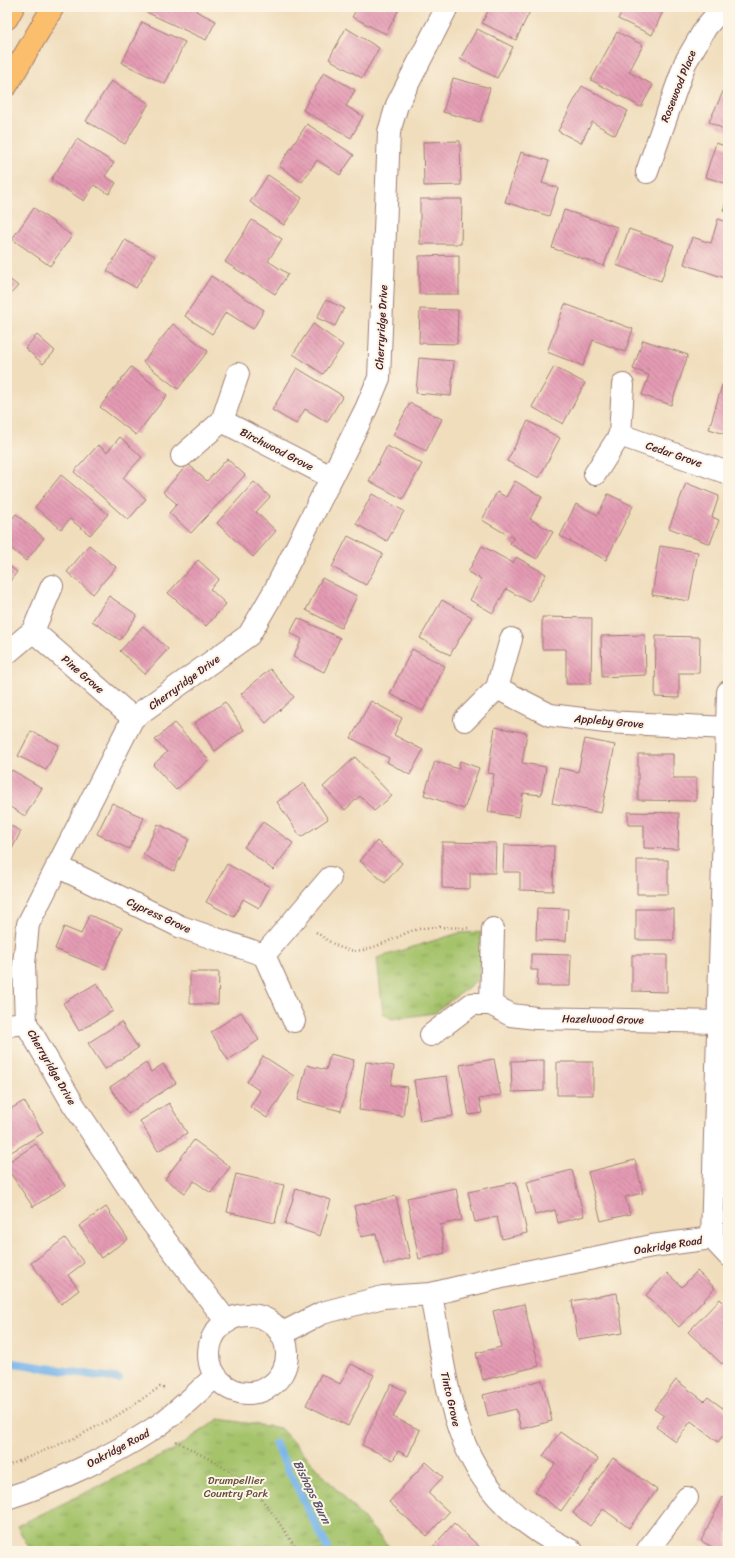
<svg xmlns="http://www.w3.org/2000/svg" width="735" height="1558" font-family="Sriracha,sans-serif">
  <style>
    .park { fill: url(#park-tufts); stroke: #77714b }
    .lines { fill: none; stroke-linecap: round; stroke-linejoin: round }
    .stream { stroke: #78b5ea; stroke-width: 8 }
    .building { fill: url(#building-back-hatch) }
    .minor-casing { stroke: #9d7e74; stroke-width: 24 }
    .major-casing { stroke: #9d7e74; stroke-width: 24 }
    .path { stroke: #9d7e74; stroke-width: 2.5; stroke-dasharray: 1 3; stroke-linecap: butt }
    .minor { stroke: #fff; stroke-width: 22 }
    .major { stroke: #fabe6d; stroke-width: 22 }
    .labels { text-anchor: middle; stroke-width: 4; stroke-linejoin: round; paint-order: stroke }
    .street-label { font-size: 11px; fill: #4a1f2b; stroke: #fcf5e5 }
    .park-label { font-size: 11px; fill: #65503e; stroke: #fcf5e5 }
    .water-label { font-size: 12px; font-style: italic; fill: #5a546e; stroke: #fcf5e5 }
  </style>
  <defs>
    <pattern id="park-tufts" width="24" height="20" patternUnits="userSpaceOnUse"><rect width="24" height="20" fill="#a4c36b"/><path d="M3 7l-1-3M5 7V3M7 7l1-3M15 17l-1-3M17 17v-4M19 17l1-3" fill="none" stroke="#889e58"/></pattern>
    <pattern id="building-back-hatch" width="6" height="6" patternUnits="userSpaceOnUse"><rect width="6" height="6" fill="#e49bb4"/><path d="M-1 5l2 2M0 0l6 6M5-1l2 2" fill="none" stroke="#bb7e93"/></pattern>
  </defs>
  <rect width="100%" height="100%" fill="#fcf5e5"/>
  <filter id="ink" filterUnits="userSpaceOnUse"><feTurbulence type="fractalNoise" baseFrequency=".025" numOctaves="2"/><feDisplacementMap in="SourceGraphic" scale="8" xChannelSelector="R" yChannelSelector="G"/><feConvolveMatrix kernelMatrix="1 2 1 2 8 2 1 2 1" color-interpolation-filters="sRGB"/></filter>
  <filter id="wash" filterUnits="userSpaceOnUse"><feTurbulence type="fractalNoise" baseFrequency=".012" numOctaves="4" result="noise"/><feDisplacementMap in="SourceGraphic" scale="16" xChannelSelector="R" yChannelSelector="G"/><feGaussianBlur stdDeviation="0.9" result="paint"/><feColorMatrix in="noise" values="0 0 0 0 0 0 0 0 0 0 0 0 0 0 0 0 0 1.4 0 .05"/><feComposite in="paint" operator="in"/></filter>
  <g filter="url(#wash)">
    <rect width="100%" height="100%" fill="#f0ddbc"/>
    <path class="park" d="M481 932 480 978 434 1013 392 1019 383 1013 377 958 459 933Z
      M219 1419 280 1428 393 1551H31L17 1526 173 1450Z"/>
    <g class="lines">
      <path class="stream" d="M7 1362 119 1379
        M275 1443 329 1551"/>
    </g>
    <g id="blocks">
      <path class="building" d="M149 7H198L196 11 216 21 206 40 146 12Z
        M358 7H400L386 34 352 17Z
        M490 7H532L516 40 482 23Z
        M624 7H665L652 35 618 19Z
        M142 22 185 42 165 84 122 63Z
        M346 28 379 48 362 78 329 59Z
        M477 29 513 47 497 78 460 59Z
        M617 32 643 45 629 72 653 85 641 107 591 80Z
        M324 72 355 90 346 106 363 116 351 138 303 110Z
        M453 78 490 88 480 122 443 112Z
        M111 81 149 103 125 144 86 121Z
        M728 81V131L709 122Z
        M582 86 628 111 615 135 592 122 581 143 558 131Z
        M307 124 354 155 340 175 317 160 302 182 279 166Z
        M77 139 114 163 105 176 116 183 109 194 94 185 84 201 51 180Z
        M460 141 461 185 424 186 423 142Z
        M716 143 728 147V184L705 177Z
        M521 152 549 161 542 183 558 188 549 216 505 202Z
        M268 175 302 198 284 225 250 202Z
        M728 197V212L723 210Z
        M420 199H462L461 244H420Z
        M34 208 72 236 50 266 12 239Z
        M564 210 617 227 604 266 552 248Z
        M718 219 728 222V269L725 278 684 264 692 237 711 243Z
        M252 220 282 239 268 261 288 274 275 294 225 262Z
        M629 229 674 245 661 281 616 265Z
        M125 240 155 256 136 288 107 271Z
        M459 255V294H419V256Z
        M211 276 264 310 253 329 226 312 212 334 185 316Z
        M7 277 18 286 7 298Z
        M326 300 344 308 335 326 317 318Z
        M565 304 633 329 625 352 593 340 583 366 547 352Z
        M420 309 458 310 457 344 419 343Z
        M173 324 208 351 178 389 143 362Z
        M313 324 343 345 323 374 293 354Z
        M37 335 55 351 43 364 25 348Z
        M643 340 688 355 671 405 642 395 649 375 633 369Z
        M419 358 454 361 451 396 416 393Z
        M131 367 167 395 136 435 100 407Z
        M554 367 585 383 563 424 532 407Z
        M297 368 343 396 327 422 305 409 296 424 272 410Z
        M722 385 728 387V435L709 429Z
        M410 403 442 419 426 451 393 435Z
        M528 421 560 438 539 478 507 461Z
        M120 437 142 457 123 478 146 499 128 520 74 472 98 445 107 452Z
        M387 446 422 464 403 499 369 481Z
        M227 459 245 475 191 533 169 513 177 504 163 492 188 464 207 481Z
        M61 475 108 514 90 535 70 519 61 529 35 507Z
        M515 481 542 497 530 519 553 532 537 559 510 544 513 538 482 520 497 492 506 497Z
        M254 482 270 497 256 512 276 531 253 557 217 523Z
        M686 483 719 496 712 517 719 520 710 544 669 528Z
        M372 494 404 511 387 541 356 524Z
        M608 494 633 506 606 560 560 536 576 504 598 515Z
        M16 514 44 538 26 561 7 545V525Z
        M348 536 383 554 366 585 332 567Z
        M89 545 116 567 93 594 67 572Z
        M482 546 513 563 516 557 546 574 530 602 506 589 493 613 470 600 481 579 468 572Z
        M660 546 698 552 689 601 652 595Z
        M198 560 219 579 210 589 226 604 206 626 168 593Z
        M7 564 17 572 7 585Z
        M322 578 357 596 341 628 306 610Z
        M109 596 137 615 120 640 92 621Z
        M442 600 472 617 450 655 420 638Z
        M542 617 592 618 591 684H566V649H542Z
        M298 618 340 638 324 672 293 657 302 639 290 633Z
        M143 626 168 649 145 674 120 651Z
        M645 635 646 675 602 677 601 636Z
        M656 636 700 637 699 673H679V698L655 697Z
        M412 649 445 666 423 711 390 694Z
        M270 669 294 697 266 723 241 694Z
        M371 701 402 718 394 735 423 750 410 775 387 762 389 758 351 738Z
        M225 702 244 730 215 751 194 723Z
        M174 723 209 760 176 790 153 765 167 752 155 740Z
        M495 727 527 733 522 763 546 767 541 795 523 793 519 817 488 812 494 774 488 773Z
        M31 731 59 745 46 770 18 756Z
        M585 739 615 745 601 813 552 803 559 768 578 772Z
        M638 754H673V778H696V801L638 800Z
        M355 757 392 796 374 811 360 796 345 810 323 787Z
        M435 761 458 769 460 761 479 768 464 809 424 795Z
        M12 770 42 788 25 816 7 805V779Z
        M304 783 328 819 301 837 277 802Z
        M112 803 144 818 129 849 97 834Z
        M628 812 679 813 678 849 644 848V825H628Z
        M263 822 293 843 273 870 244 847Z
        M7 824 21 831 7 859Z
        M158 824 189 839 174 871 143 855Z
        M377 841 402 863 385 883 360 861Z
        M442 842 496 843 495 873H470V889L442 888Z
        M504 845 554 846 553 891 520 890V872H503Z
        M637 860H668V894H637Z
        M227 864 270 887 259 908 243 899 234 917 206 902Z
        M537 908 568 909 566 941 536 940Z
        M636 909H674V940H636Z
        M89 915 122 928 105 969 55 949 64 927 81 934Z
        M531 954 571 955 570 986H537L538 970H531Z
        M632 955H667V992L632 991Z
        M190 972H219L218 1004H190Z
        M97 983 113 1011 79 1031 63 1003Z
        M241 1012 259 1040 228 1060 211 1032Z
        M121 1022 138 1048 105 1069 88 1043Z
        M330 1054 354 1060 341 1111 298 1100 307 1065 326 1070Z
        M263 1056 294 1076 267 1118 250 1107 260 1091 247 1082Z
        M494 1059 501 1095 479 1099 482 1113 469 1115 460 1065Z
        M544 1060V1091L512 1092 511 1061Z
        M366 1062 394 1066 391 1085 407 1087 403 1116 359 1110Z
        M557 1062H593V1095H557Z
        M146 1063 151 1072 163 1064 176 1083 128 1114 110 1087Z
        M447 1076 453 1116 420 1121 414 1080Z
        M24 1101 43 1133 8 1154 7 1111Z
        M169 1103 187 1133 158 1151 140 1121Z
        M194 1140 230 1167 211 1193 194 1181 185 1193 165 1179Z
        M36 1144 65 1186 33 1207 7 1168V1163Z
        M635 1160 643 1193 625 1197 630 1214 601 1221 588 1172Z
        M572 1170 584 1216 558 1223 555 1210 535 1215 527 1182Z
        M236 1174 284 1185 275 1223 227 1212Z
        M516 1182 527 1233 502 1239 497 1217 475 1222 468 1192Z
        M456 1188 462 1220 440 1225 445 1253 419 1259 407 1198Z
        M296 1189 331 1200 320 1236 285 1224Z
        M396 1196 410 1258 384 1265 376 1234 361 1237 354 1206Z
        M106 1207 128 1239 101 1258 79 1226Z
        M65 1238 84 1263 68 1275 79 1290 61 1304 31 1263Z
        M697 1271 715 1288 679 1327 646 1295 667 1273 682 1287Z
        M617 1293 623 1333 578 1340 572 1301Z
        M720 1299 728 1307V1357L722 1364 688 1332Z
        M524 1304 539 1366 483 1380 476 1353 501 1347 493 1311Z
        M351 1364 374 1375 348 1426 306 1405 321 1374 340 1384Z
        M542 1380 552 1421 521 1429 516 1409 488 1416 483 1395Z
        M676 1380 704 1401 708 1397 728 1412V1429L718 1442 691 1421 676 1442 656 1427 664 1416 654 1409Z
        M391 1384 406 1391 393 1417 420 1430 408 1456 398 1451 393 1460 362 1445Z
        M560 1432 598 1459 561 1511 535 1492 555 1464 543 1456Z
        M613 1458 657 1490 629 1528 603 1509 590 1526 573 1513Z
        M426 1462 443 1477 428 1493 449 1512 427 1536 389 1502Z
        M723 1497 728 1499V1551H720L701 1541Z
        M454 1523 484 1551 430 1550Z"/>
    </g>
  </g>
  <g filter="url(#ink)">
    <use href="#blocks" fill-opacity="0" stroke="#9d7e74" stroke-width="1"/>
    <g class="lines">
      <g class="minor-casing">
        <path id="minor" d="M647 172 685 63 706 27 723 7
          M238 374 222 421 331 477
          M620 435 728 473
          M182 456 222 421
          M595 474 620 435 623 385
          M52 586 33 631 133 718
          M7 653 33 631
          M497 688 550 715 606 722 727 728
          M465 720 497 688 511 639
          M57 866 181 927 264 955
          M493 929 491 1004 511 1015 536 1018 719 1022
          M294 1021 264 955 330 878
          M7 1025 26 1023
          M431 1035 472 1004H491
          M712 1238 728 1255
          M431 1294C452 1411 453 1492 572 1551
          M209 1354a39 39 0 1 1 78 0a39 39 0 1 1-78 0Z
          M227 1322 147 1216 73 1104 26 1023 24 964 28 924 133 718 249 635 275 590 366 409 379 378 389 132 397 105 447 7
          M281 1334 322 1313 383 1297 431 1294 502 1277 652 1246 712 1238 728 692
          M7 1498C55 1483 110 1457 153 1429 175 1415 196 1393 216 1376
          M647 1551 687 1498"/>
      </g>
      <g class="major-casing">
        <path id="major" d="M7 18 13 7
          M7 85 53 7"/>
      </g>
      <path class="path" d="M316 932C350 958 359 954 398 937 403 935 409 931 415 930 432 925 452 928 470 928
        M176 1441C195 1452 217 1462 235 1475 262 1493 280 1525 298 1551
        M7 1466 77 1437 118 1415 160 1387 166 1389"/>
      <use href="#minor" class="minor"/>
      <use href="#major" class="major"/>
    </g>
  </g>
  <g class="labels">
    <g class="street-label">
      <text transform="translate(678 86) rotate(-68)" y="4">Rosewood Place</text>
      <text transform="translate(381 327) rotate(-87)" y="4">Cherryridge Drive</text>
      <text transform="translate(277 449) rotate(27)" y="4">Birchwood Grove</text>
      <text transform="translate(674 454) rotate(19)" y="4">Cedar Grove</text>
      <text transform="translate(83 674) rotate(41)" y="4">Pine Grove</text>
      <text transform="translate(184 682) rotate(-36)" y="4">Cherryridge Drive</text>
      <text transform="translate(609 721) rotate(5)" y="4">Appleby Grove</text>
      <text transform="translate(159 915) rotate(25)" y="4">Cypress Grove</text>
      <text transform="translate(603 1019) rotate(1)" y="4">Hazelwood Grove</text>
      <text transform="translate(52 1067) rotate(60)" y="4">Cherryridge Drive</text>
      <text transform="translate(668 1245) rotate(-9)" y="4">Oakridge Road</text>
      <text transform="translate(451 1399) rotate(77)" y="4">Tinto Grove</text>
      <text transform="translate(118 1448) rotate(-28)" y="4">Oakridge Road</text>
    </g>
    <g class="park-label">
      <text x="236" y="1484">Drumpellier<tspan x="236" dy="13">Country Park</tspan></text>
    </g>
    <g class="water-label">
      <text transform="translate(312 1492) rotate(64)" y="4">Bishops Burn</text>
    </g>
  </g>
  <rect width="735" height="1558" fill="none" stroke="#fcf5e5" stroke-width="24"/>
</svg>
